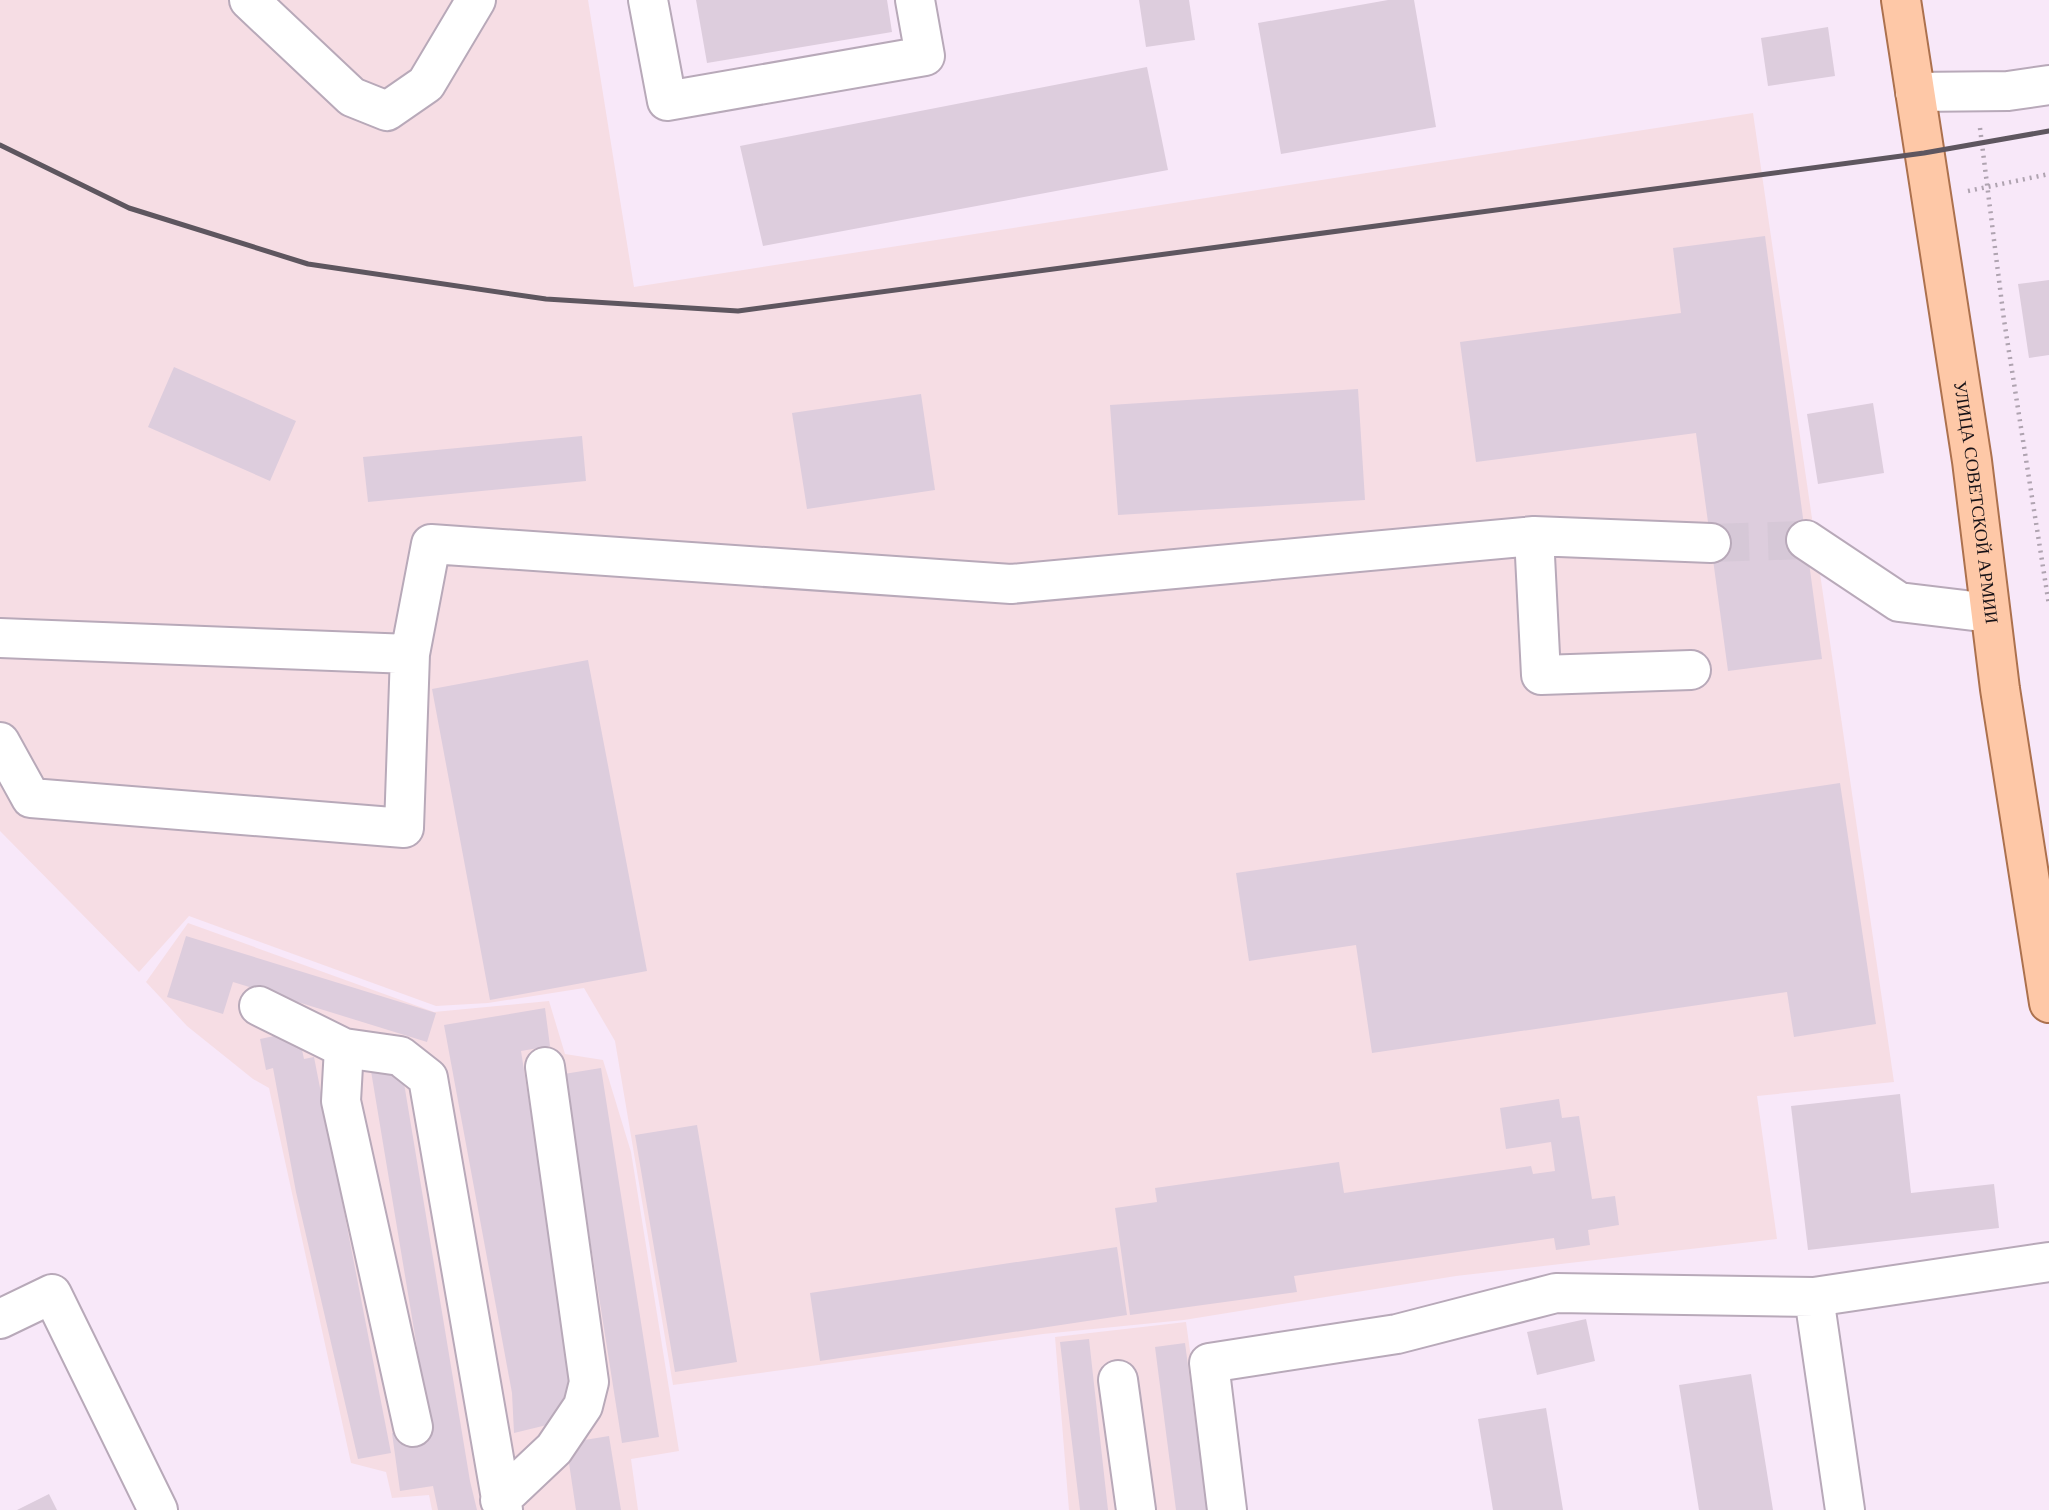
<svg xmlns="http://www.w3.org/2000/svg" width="2049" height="1510" font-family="Georgia,serif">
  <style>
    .industrial { fill: #f6dde4 }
    .building { fill: #ddcddd }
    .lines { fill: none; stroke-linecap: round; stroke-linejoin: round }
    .minor-tunnel { stroke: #d6c8d7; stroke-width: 38; stroke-dasharray: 38 19; stroke-linecap: butt }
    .minor-casing { stroke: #b8a9b9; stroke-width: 42 }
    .major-casing { stroke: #ac714e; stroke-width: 42 }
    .path { stroke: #afa3b0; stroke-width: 4.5; stroke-dasharray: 2 5; stroke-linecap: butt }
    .minor { stroke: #fff; stroke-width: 38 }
    .major { stroke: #fec8a7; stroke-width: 38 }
    .rail { stroke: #5e565f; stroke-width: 5 }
    .labels { text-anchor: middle; stroke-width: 6; stroke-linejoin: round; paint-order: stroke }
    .street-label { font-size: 18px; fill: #171217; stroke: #fdfafe }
  </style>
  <rect width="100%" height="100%" fill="#f8e8f9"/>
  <path class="industrial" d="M0 0H588L634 287 1753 113 1894 1082 1757 1096 1777 1239 1456 1276 1184 1320 1043 1334 673 1385 615 1041 584 988 488 1003 436 1006 189 916 139 972 0 831Z
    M188 923 434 1012 549 1001 565 1054 603 1060 631 1152 679 1451 631 1459 638 1510H432L429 1495 392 1498 386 1472 351 1463 269 1088 253 1079 187 1026 146 982Z
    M1186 1322 1212 1510H1069L1055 1337Z"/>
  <path class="building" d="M696 0H887L892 32 707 63Z
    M1139 0H1189L1195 40 1146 47Z
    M1388 0H1414L1436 127 1281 154 1258 23Z
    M1828 27 1835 76 1768 86 1761 38Z
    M1147 67 1168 170 763 246 740 146Z
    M1765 236 1822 659 1728 671 1696 433 1476 462 1460 342 1681 313 1673 248Z
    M2049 280V355L2029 358 2018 284Z
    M174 367 296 421 270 481 148 427Z
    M1358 389 1365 500 1118 515 1110 405Z
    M921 394 935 490 807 509 792 413Z
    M1873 403 1884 473 1818 484 1807 414Z
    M582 436 586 481 368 502 363 457Z
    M588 660 647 971 490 1000 432 689Z
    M1840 783 1876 1024 1794 1037 1787 992 1372 1053 1356 945 1249 961 1236 873Z
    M186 936 436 1013 427 1042 233 982 223 1014 167 997Z
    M545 1008 550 1046 521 1051 573 1382 555 1423 514 1433 512 1393 444 1025Z
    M298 1031 304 1059 314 1057 391 1453 358 1459 296 1192 273 1068 266 1070 260 1039Z
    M401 1065 470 1481 477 1510H438L433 1486 400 1491 392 1433 430 1426 371 1071Z
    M601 1068 659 1437 622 1443 564 1074Z
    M1900 1094 1911 1193 1994 1184 1999 1228 1808 1250 1791 1106Z
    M1559 1099 1562 1118 1579 1116 1592 1199 1615 1196 1619 1225 1588 1230 1590 1245 1556 1250 1554 1238 1294 1276 1297 1292 1130 1315 1115 1208 1157 1202 1155 1188 1339 1162 1344 1193 1531 1166 1533 1174 1555 1171 1551 1142 1506 1149 1500 1108Z
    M697 1125 737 1362 675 1372 635 1135Z
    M1117 1247 1127 1315 820 1361 810 1293Z
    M1586 1319 1595 1361 1537 1375 1527 1332Z
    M1089 1339 1108 1510H1080L1060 1342Z
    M1185 1343 1207 1510H1176L1155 1347Z
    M1751 1374 1773 1510H1699L1679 1385Z
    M1546 1408 1563 1510H1493L1478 1419Z
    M609 1436 621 1510H576L566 1443Z
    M49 1494 57 1510H17Z"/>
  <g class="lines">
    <path class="minor-tunnel" d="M1711 543 1806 540"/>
    <g class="minor-casing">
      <path id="minor" d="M249 0 352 97 387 111 426 84 476 0
        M648 0 667 101 925 56 915 0
        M1915 92 2008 91 2049 85
        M1534 536 1541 675 1691 670
        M1806 540 1899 602 1990 613
        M0 638 410 654
        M0 742 31 798 404 828 410 654 431 544 1011 584 1534 536 1711 543
        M259 1006 344 1048 400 1056 428 1078 503 1510
        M344 1048 341 1101 413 1427
        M1814 1297 1845 1510
        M0 1319 52 1294 158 1510
        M1118 1380 1136 1510
        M500 1500 554 1449 583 1406 589 1382 545 1067
        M1227 1510 1209 1363 1397 1334 1556 1293 1814 1297 2049 1262"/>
    </g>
    <g class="major-casing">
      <g id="major">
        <path id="s1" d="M1901 0 1972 461 2000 689 2049 1003"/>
      </g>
    </g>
    <path class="path" d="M1980 128 2004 320 2049 605
      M1968 191 2049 174"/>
    <use href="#minor" class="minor"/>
    <use href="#major" class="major"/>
    <path class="rail" d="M0 145 129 208 308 264 546 299 738 311 1924 153 2049 131"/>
  </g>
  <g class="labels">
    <g class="street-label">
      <text dy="6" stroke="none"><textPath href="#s1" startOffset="508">УЛИЦА СОВЕТСКОЙ АРМИИ</textPath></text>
    </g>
  </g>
</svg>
